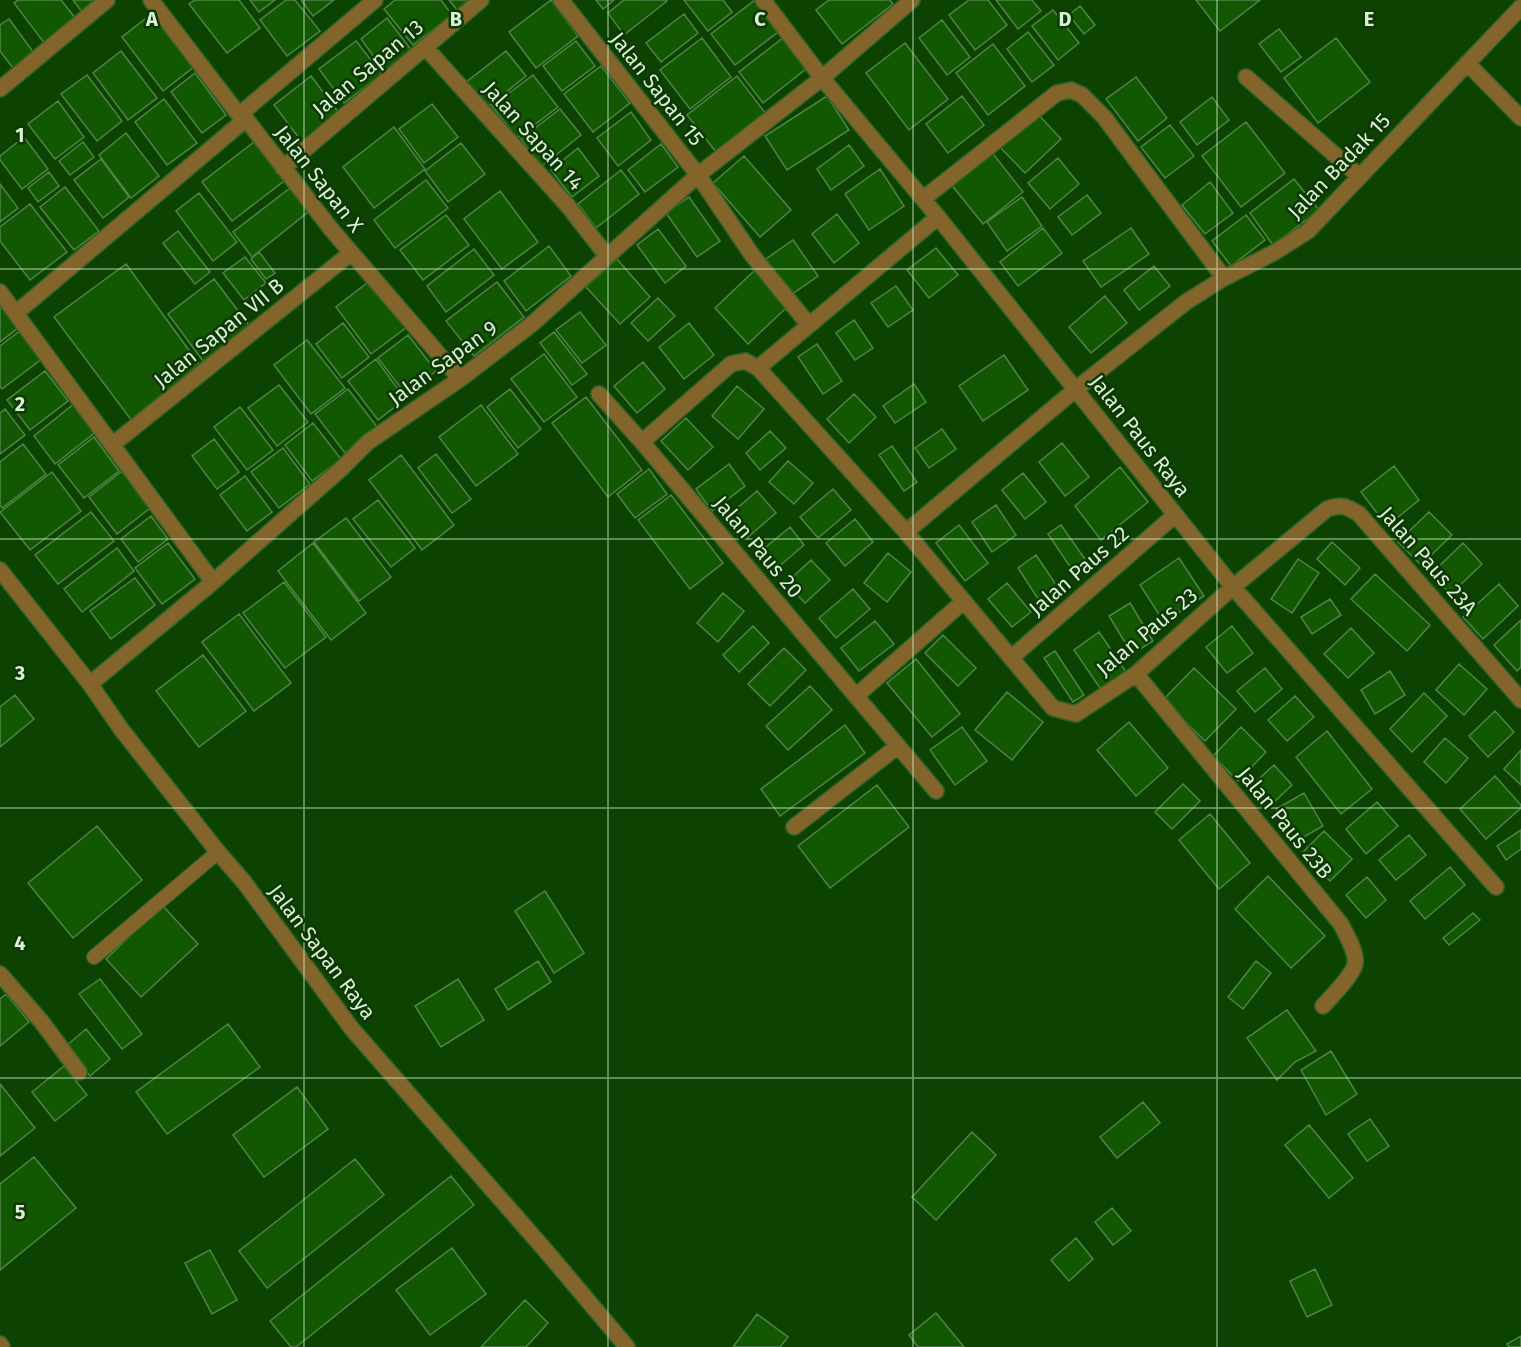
<svg xmlns="http://www.w3.org/2000/svg" width="1521" height="1347" font-family="'Fira Sans',sans-serif">
  <style>
    .building { fill: #125702; stroke: #508447; stroke-width: 1.5 }
    .lines { fill: none; stroke-linecap: round; stroke-linejoin: round }
    .lane-casing { stroke: #316327; stroke-width: 16 }
    .street-casing { stroke: #316327; stroke-width: 18 }
    .lane { stroke: #83642a; stroke-width: 14 }
    .street { stroke: #83642a; stroke-width: 15 }
    .grid { fill: none; stroke: #d7f3d1; stroke-width: 1.5; stroke-opacity: 0.55 }
    .labels { text-anchor: middle; stroke-width: 5; stroke-linejoin: round; paint-order: stroke }
    .street-label { font-size: 21px; fill: #d7f3d1; stroke: #0f3607 }
    .grid-label { font-size: 20px; text-anchor: middle; font-weight: bold; fill: #d7f3d1; stroke: #0f3607; stroke-width: 5; stroke-linejoin: round; paint-order: stroke }
  </style>
  <rect width="100%" height="100%" fill="#0d4302"/>
  <path class="building" d="M18 0H61L76 19 45 44 14 3Z
    M73 0H99L82 12Z
    M195 0H239L260 28 227 53 189 4Z
    M250 0H275L259 12Z
    M286 0H295L320 31 287 56 260 20Z
    M301 0H334L313 16Z
    M395 0H441L452 15 413 45 384 9Z
    M449 0H471L457 10Z
    M551 0 578 36 536 68 509 32Z
    M596 0H614L603 9Z
    M624 0H666L667 1 624 35 608 13Z
    M684 0H723L732 12 708 31Z
    M755 0H760L782 29 735 65 711 34Z
    M829 0H890L893 4 842 44 816 10Z
    M969 0H988L1007 25 975 50 949 15Z
    M996 0H1032L1041 11 1018 29Z
    M1196 0H1260L1220 31Z
    M1080 6 1095 25 1084 34 1069 15Z
    M1053 10 1079 43 1058 60 1032 26Z
    M154 12 195 66 163 91 122 37Z
    M684 14 698 33 661 62 646 43Z
    M387 18 412 51 385 72 361 39Z
    M9 19 34 53 13 68 0 51V25Z
    M942 20 970 57 947 75 919 38Z
    M1279 29 1301 57 1281 72 1259 44Z
    M1028 32 1054 65 1032 82 1007 49Z
    M784 37 807 68 763 103 739 72Z
    M702 38 731 77 690 109 660 70Z
    M1336 38 1370 82 1318 123 1284 78Z
    M356 41 382 74 344 103 319 69Z
    M576 41 595 66 562 91 543 66Z
    M905 43 948 99 909 130 866 73Z
    M993 44 1025 86 988 115 956 73Z
    M121 51 157 98 128 120 93 73Z
    M506 51 526 76 485 109 465 83Z
    M601 66 630 103 593 132 564 94Z
    M195 73 226 115 202 133 171 92Z
    M87 75 122 121 97 141 61 94Z
    M533 75 558 107 517 138 492 106Z
    M311 76 339 113 302 142 274 105Z
    M737 76 766 114 716 152 687 115Z
    M1136 77 1167 118 1138 141 1106 99Z
    M827 96 849 130 787 170 765 136Z
    M962 96 984 125 948 153 926 124Z
    M1212 97 1229 120 1197 145 1180 122Z
    M164 99 197 143 167 165 135 122Z
    M58 101 84 137 55 159 28 124Z
    M432 104 458 137 424 163 399 129Z
    M560 109 581 135 541 167 521 139Z
    M1035 111 1061 139 1025 173 998 145Z
    M631 112 651 140 618 166 597 138Z
    M1246 122 1285 173 1241 207 1202 156Z
    M1170 125 1194 156 1165 178 1141 147Z
    M394 127 425 169 374 208 343 167Z
    M126 133 159 176 131 198 99 155Z
    M24 137 48 169 22 189 0 160V156Z
    M83 142 94 157 70 175 59 161Z
    M254 142 284 181 232 221 202 182Z
    M461 143 485 174 448 202 425 171Z
    M661 144 678 167 645 192 628 170Z
    M849 145 864 166 831 190 817 169Z
    M578 148 599 176 572 197 551 170Z
    M990 150 1023 192 983 224 950 183Z
    M744 156 791 210 760 237 713 183Z
    M1058 158 1079 184 1050 209 1028 183Z
    M101 159 129 197 103 218 74 180Z
    M880 169 904 206 869 230 845 194Z
    M621 170 639 194 596 228 578 204Z
    M49 172 59 186 38 202 28 188Z
    M1294 179 1319 210 1273 245 1250 213Z
    M426 180 448 208 395 248 374 220Z
    M1210 182 1233 213 1205 234 1182 205Z
    M0 184 18 208 0 222Z
    M65 187 99 231 74 250 40 207Z
    M290 188 308 212 252 257 233 232Z
    M500 191 538 242 502 269 464 219Z
    M199 193 237 242 213 261 176 211Z
    M1087 195 1101 213 1072 235 1058 217Z
    M689 197 720 241 697 257 666 213Z
    M1022 197 1042 226 1007 251 987 222Z
    M30 204 67 252 30 280 0 241V227Z
    M837 214 859 243 834 263 812 234Z
    M446 215 469 245 423 280 400 250Z
    M1246 215 1265 240 1231 266 1212 241Z
    M1043 228 1062 253 1018 286 1000 262Z
    M1131 228 1149 254 1101 287 1083 261Z
    M658 229 686 266 665 283 637 245Z
    M178 231 210 272 195 284 163 243Z
    M793 240 818 276 788 297 763 261Z
    M549 246 571 276 526 311 504 281Z
    M936 248 958 275 929 298 907 270Z
    M474 249 494 275 446 312 427 286Z
    M259 252 275 273 266 279 251 259Z
    M245 257 266 283 244 300 223 273Z
    M617 259 650 297 620 324 586 287Z
    M126 264 199 364 132 421 54 317Z
    M1154 266 1170 286 1139 310 1124 290Z
    M755 270 788 306 748 344 715 308Z
    M214 279 252 329 206 365 168 314Z
    M371 280 407 327 371 354 336 307Z
    M497 282 524 317 474 356 446 321Z
    M896 286 913 310 888 327 871 303Z
    M1105 296 1127 323 1091 353 1069 327Z
    M658 298 675 316 648 341 631 323Z
    M0 305 18 328 0 342Z
    M580 312 606 345 582 363 556 330Z
    M854 320 873 348 855 360 836 333Z
    M343 323 369 357 342 378 316 344Z
    M689 323 714 355 684 379 659 347Z
    M21 330 43 358 2 389 0 386V346Z
    M554 332 587 374 572 385 540 343Z
    M408 335 436 371 406 395 378 358Z
    M307 340 345 388 311 414 274 365Z
    M817 344 842 381 823 394 798 357Z
    M544 354 577 397 544 422 511 379Z
    M1004 355 1028 390 983 421 959 386Z
    M376 359 405 399 378 420 348 381Z
    M643 362 665 389 637 413 614 386Z
    M45 371 68 401 30 430 7 400Z
    M914 384 926 402 895 423 883 406Z
    M279 385 308 422 277 446 248 408Z
    M737 386 764 409 738 439 712 416Z
    M348 389 378 428 345 453 315 414Z
    M510 389 541 429 518 448 487 407Z
    M854 394 876 417 849 443 827 419Z
    M586 397 642 470 608 497 552 423Z
    M75 403 97 431 55 464 34 436Z
    M481 405 518 454 476 486 439 437Z
    M240 407 273 450 247 470 214 427Z
    M5 409 25 435 0 454V413Z
    M686 418 713 447 688 470 661 441Z
    M313 423 341 459 312 481 285 445Z
    M942 429 956 449 929 468 915 448Z
    M770 431 786 448 760 470 746 453Z
    M94 437 119 471 84 498 58 465Z
    M214 439 239 472 217 489 192 456Z
    M1062 443 1089 477 1065 496 1039 462Z
    M23 444 46 474 2 508 0 505V462Z
    M892 446 917 482 904 491 879 455Z
    M283 448 310 484 279 508 251 472Z
    M436 454 471 499 452 513 418 468Z
    M401 455 454 525 422 550 369 480Z
    M788 461 813 483 794 504 769 482Z
    M729 464 745 486 712 511 696 489Z
    M1394 466 1419 500 1387 526 1361 492Z
    M1120 467 1148 502 1101 540 1075 506Z
    M126 468 154 505 117 534 89 497Z
    M649 469 667 494 635 518 617 494Z
    M52 472 81 511 30 550 0 512Z
    M1023 473 1046 502 1025 519 1002 490Z
    M245 476 272 512 247 531 220 495Z
    M833 489 851 510 818 538 800 517Z
    M757 491 776 513 747 538 728 516Z
    M671 495 723 563 690 589 638 520Z
    M378 500 415 548 391 567 353 519Z
    M996 505 1016 535 992 552 972 522Z
    M91 512 114 541 58 584 35 555Z
    M1429 512 1452 535 1421 565 1398 542Z
    M151 516 168 539 138 562 121 539Z
    M346 518 391 577 359 601 314 542Z
    M855 519 873 542 845 566 826 543Z
    M959 525 988 563 965 581 936 543Z
    M1061 525 1087 562 1073 571 1048 534Z
    M790 527 804 545 776 569 761 551Z
    M1332 542 1360 568 1345 585 1317 559Z
    M168 543 195 579 162 604 135 568Z
    M313 543 366 613 331 640 278 571Z
    M1463 543 1482 564 1451 594 1431 574Z
    M117 548 134 571 82 612 64 589Z
    M888 553 911 572 887 602 864 583Z
    M1036 555 1061 592 1042 605 1018 568Z
    M1179 558 1204 596 1164 622 1140 585Z
    M1298 559 1319 573 1292 613 1271 599Z
    M811 560 830 580 805 603 786 583Z
    M1375 574 1430 625 1407 651 1351 599Z
    M135 578 155 605 111 639 90 611Z
    M284 582 326 637 285 668 243 613Z
    M1007 583 1031 612 1012 627 988 599Z
    M1499 584 1518 606 1483 639 1463 617Z
    M853 589 870 609 836 638 819 618Z
    M723 593 744 611 718 642 697 623Z
    M1330 599 1341 615 1312 634 1301 617Z
    M1130 603 1153 641 1132 654 1109 616Z
    M239 614 291 683 254 711 202 642Z
    M1521 620V667L1517 671 1494 645Z
    M875 621 894 644 859 671 841 648Z
    M753 626 769 643 739 672 723 655Z
    M1232 626 1253 653 1227 673 1206 647Z
    M1351 628 1374 653 1348 678 1324 654Z
    M1099 632 1127 673 1102 691 1074 650Z
    M943 635 976 668 958 686 925 653Z
    M784 648 806 670 770 706 748 684Z
    M1055 651 1084 695 1073 702 1044 658Z
    M203 655 246 711 199 747 156 691Z
    M916 659 960 714 932 737 887 683Z
    M1459 664 1487 689 1464 715 1436 690Z
    M1194 668 1236 709 1205 741 1163 700Z
    M1265 668 1282 689 1255 712 1237 691Z
    M1390 671 1405 695 1375 714 1361 690Z
    M810 686 832 710 788 750 766 726Z
    M1007 692 1043 722 1012 760 975 730Z
    M1424 693 1447 716 1412 752 1390 729Z
    M15 695 34 719 0 747V707Z
    M1295 696 1314 717 1287 741 1268 720Z
    M1495 711 1514 732 1488 757 1469 736Z
    M1129 722 1168 768 1136 796 1097 750Z
    M845 725 865 753 780 816 761 789Z
    M962 727 987 761 955 785 930 750Z
    M1241 727 1266 752 1238 781 1213 756Z
    M1327 731 1372 789 1341 814 1296 757Z
    M1445 738 1468 758 1446 783 1424 762Z
    M1521 750V785L1504 769Z
    M1274 765 1292 785 1269 807 1251 786Z
    M1495 776 1521 805V808L1486 839 1460 809Z
    M1183 784 1200 801 1172 829 1155 812Z
    M877 785 909 827 830 888 798 846Z
    M1304 793 1323 826 1295 842 1276 809Z
    M1377 802 1398 826 1366 854 1346 829Z
    M1210 814 1250 863 1219 889 1179 840Z
    M97 826 142 880 73 938 28 883Z
    M1521 830V849L1506 860 1497 846Z
    M1324 831 1352 859 1330 881 1302 853Z
    M1409 835 1426 855 1396 880 1379 860Z
    M1450 867 1465 885 1425 919 1410 901Z
    M1268 876 1325 936 1291 968 1235 909Z
    M1367 877 1386 900 1366 918 1346 895Z
    M545 891 584 953 554 973 515 911Z
    M162 905 198 944 141 997 106 959Z
    M1473 913 1480 920 1449 945 1443 938Z
    M538 961 551 982 508 1010 495 989Z
    M1256 961 1271 973 1243 1009 1228 997Z
    M100 979 142 1034 122 1049 79 994Z
    M458 979 484 1020 441 1047 415 1006Z
    M6 994 29 1022 0 1046V999Z
    M1287 1010 1316 1051 1295 1062 1277 1080 1247 1038Z
    M228 1024 260 1067 167 1134 136 1092Z
    M86 1029 110 1059 90 1076 66 1046Z
    M1331 1051 1357 1094 1326 1115 1301 1070Z
    M64 1066 87 1095 55 1121 32 1092Z
    M0 1084 35 1128 0 1156Z
    M297 1087 328 1129 264 1177 233 1135Z
    M1143 1102 1160 1123 1117 1158 1100 1137Z
    M1370 1119 1389 1146 1367 1161 1348 1134Z
    M1309 1125 1353 1178 1329 1198 1285 1145Z
    M972 1132 996 1155 936 1220 912 1197Z
    M34 1157 76 1208 0 1270V1184Z
    M355 1159 384 1195 267 1288 239 1251Z
    M451 1176 474 1205 296 1347H291L270 1321Z
    M1112 1208 1131 1231 1113 1245 1095 1222Z
    M1076 1238 1093 1259 1069 1281 1051 1260Z
    M452 1248 486 1294 430 1335 396 1290Z
    M210 1250 237 1300 212 1314 185 1263Z
    M1315 1269 1332 1305 1307 1317 1290 1281Z
    M525 1300 548 1323 526 1347H481Z
    M936 1313 964 1347H918L909 1335Z
    M757 1314 788 1337 780 1347H733Z
    M1521 1336V1347H1509L1507 1344Z"/>
  <g class="lines">
    <g class="lane-casing">
      <path id="lane" d="M94 957 218 852"/>
    </g>
    <g class="street-casing">
      <path id="street" d="M151 0 239 115 246 119 331 229 460 379
        M561 0 698 175 752 255 809 325
        M763 0 822 78 938 217 1233 587 1496 887
        M425 47 568 206 607 256
        M1467 63 1521 118
        M1246 77 1359 176
        M0 89 107 0
        M239 115 375 0
        M283 168 481 0
        M923 199 1057 93 1071 90 1082 95 1104 117 1224 278
        M0 292 213 582
        M16 313 246 119
        M758 368 938 217
        M599 394 642 442
        M112 445 351 253
        M906 532 1076 389 1186 302 1224 278 1275 252 1308 231 1521 7
        M0 570 90 684 121 729 218 852 244 882 352 1029 546 1251 627 1347
        M1011 658 1175 515
        M1136 674 1341 924C1346 935 1357 951 1355 964 1353 975 1331 997 1323 1006
        M90 684 213 582 342 468 368 442 460 379 532 324 698 175 822 78 912 0
        M856 696 964 601
        M936 791 642 442 731 364 745 361 758 368 906 532 1053 708 1076 714 1136 674 1233 587 1327 509C1342 504 1346 506 1359 514L1521 700
        M794 827 898 746
        M0 974 41 1021 79 1072
        M0 1344 2 1347"/>
    </g>
    <use href="#lane" class="lane"/>
    <use href="#street" class="street"/>
  </g>
  <path class="grid" d="M304 0V1347M608 0V1347M913 0V1347M1217 0V1347M0 269H1521M0 539H1521M0 808H1521M0 1078H1521"/>
  <g class="labels">
    <g class="street-label">
      <text transform="translate(368 68) rotate(-40)" y="7">Jalan Sapan 13</text>
      <text transform="translate(657 89) rotate(52)" y="7">Jalan Sapan 15</text>
      <text transform="translate(533 136) rotate(48)" y="7">Jalan Sapan 14</text>
      <text transform="translate(1339 166) rotate(-46)" y="7">Jalan Badak 15</text>
      <text transform="translate(319 179) rotate(52)" y="7">Jalan Sapan X</text>
      <text transform="translate(219 333) rotate(-39)" y="7">Jalan Sapan VII B</text>
      <text transform="translate(443 363) rotate(-36)" y="7">Jalan Sapan 9</text>
      <text transform="translate(1140 436) rotate(52)" y="7">Jalan Paus Raya</text>
      <text transform="translate(758 547) rotate(50)" y="7">Jalan Paus 20</text>
      <text transform="translate(1428 561) rotate(49)" y="7">Jalan Paus 23A</text>
      <text transform="translate(1079 571) rotate(-41)" y="7">Jalan Paus 22</text>
      <text transform="translate(1147 632) rotate(-40)" y="7">Jalan Paus 23</text>
      <text transform="translate(1285 823) rotate(51)" y="7">Jalan Paus 23B</text>
      <text transform="translate(322 952) rotate(53)" y="7">Jalan Sapan Raya</text>
    </g>
  </g>
  <g class="grid-label">
    <text x="152" y="26">A</text>
    <text x="456" y="26">B</text>
    <text x="760" y="26">C</text>
    <text x="1065" y="26">D</text>
    <text x="1369" y="26">E</text>
    <text x="20" y="142">1</text>
    <text x="20" y="411">2</text>
    <text x="20" y="680">3</text>
    <text x="20" y="950">4</text>
    <text x="20" y="1219">5</text>
  </g>
</svg>
